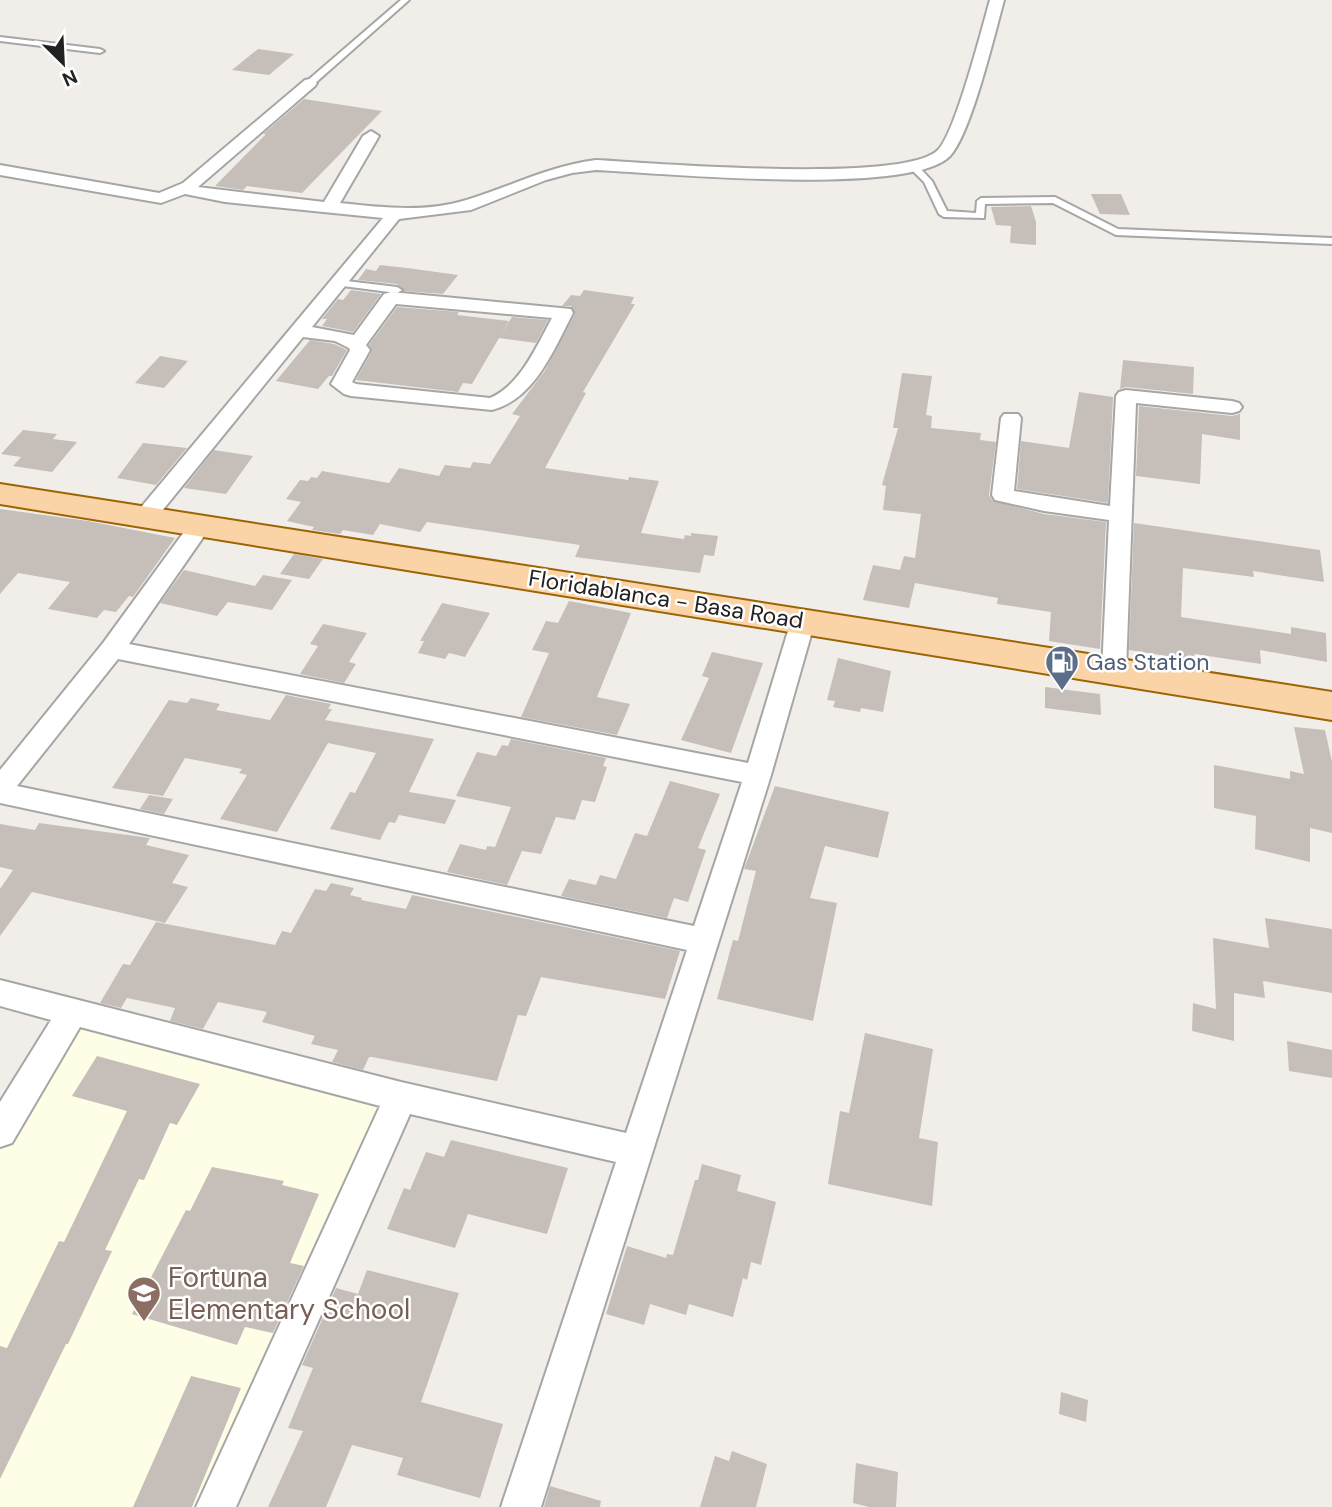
<svg xmlns="http://www.w3.org/2000/svg" width="1332" height="1507" font-family="'DM Sans',sans-serif">
  <style>
    .education { fill: #fefde5 }
    .building { fill: #c6beb8 }
    .lines { fill: none; stroke-linecap: round; stroke-linejoin: round }
    .service-casing { stroke: #a6a6a6; stroke-width: 4 }
    .minor-casing { stroke: #a6a6a6; stroke-width: 4 }
    .primary-casing { stroke: #9b6404; stroke-width: 4 }
    .service { fill: #fff; fill-rule: evenodd }
    .minor { fill: #fff; fill-rule: evenodd }
    .primary { fill: #fad3a6; fill-rule: evenodd }
    .labels { text-anchor: middle; stroke-width: 5; stroke-linejoin: round; paint-order: stroke }
    .street-label { font-size: 23px; fill: #222; stroke: #fff }
    .service-label { font-size: 23px; fill: #4e5e75; stroke: #fff; text-anchor: start }
    .near-education-label { font-size: 28px; fill: #785e54; stroke: #fff; text-anchor: start }
  </style>
  <rect width="100%" height="100%" fill="#f1eee9"/>
  <path class="education" d="M72 1018 386 1100 208 1507H0V1139Z"/>
  <path class="building" d="M258 49 294 54 269 75 232 70Z
    M304 99 382 111 302 193 247 186 243 190 215 186 266 134H263Z
    M1091 194H1121L1130 215 1100 214Z
    M1031 206 1036 222V245L1010 243 1011 226 996 225 991 207Z
    M380 265 407 268 458 275 443 294 404 291 397 284 358 280 366 269 376 271Z
    M351 290 381 294 353 332 322 326 327 319H322L338 299 343 300Z
    M584 290 634 297 631 304H635L583 392 586 393 545 468 628 480 629 477 659 481 641 533 684 539 685 535 691 536V533L718 536 714 556 704 555 700 573 575 557 580 545 427 522 420 532 380 524 373 535 343 530 340 534 312 530 314 527 287 521 301 502 286 499 300 480 308 481 311 477 317 478 322 471 389 483 399 468 439 476 445 465 470 468 473 462 490 464 520 416 512 414 544 372 575 314 571 306H562L571 295 580 296Z
    M397 307 459 312 457 315 509 321 472 384 463 383 458 392 356 380 372 351 369 345Z
    M512 317 548 320 536 343 499 338Z
    M310 340 334 344 347 350 332 376H329L318 389 276 381Z
    M160 356 188 361 164 388 135 383Z
    M1123 360 1194 367 1193 394 1126 387 1120 389Z
    M902 373 932 376 926 415 932 416 931 428 981 433 980 440 996 442 989 495 993 501 1044 514 1106 522 1100 649 1049 641 1051 612 997 604 998 598 915 583 909 608 863 600 873 565 900 570 904 556 915 558 921 514 883 510 886 486 882 485 898 428H893Z
    M1079 392 1113 397 1108 503 1017 489 1021 441 1069 448Z
    M1139 406 1232 416 1240 414V440L1202 434 1200 484 1136 476Z
    M23 430 57 434 53 439 77 442 52 472 13 466 21 457 1 454Z
    M143 443 187 448 156 485 117 478Z
    M214 450 253 456 226 494 184 488Z
    M0 509 88 521 175 538 133 597 129 596 116 612 104 610 97 618 48 609 70 582 18 573 0 594Z
    M1134 523 1320 550 1324 582 1253 571 1254 577 1183 568 1181 617 1291 634V627L1326 633 1327 662 1260 650 1261 664 1195 654 1191 660 1129 650Z
    M294 554 323 559 309 579 280 574Z
    M184 570 255 586 263 575 292 580 272 610 228 602 217 616 160 603Z
    M569 601 631 613 597 697 630 704 617 735 521 717 549 653 532 650 546 621 558 623Z
    M442 603 490 613 465 657 449 653 445 659 418 653 424 641H420Z
    M323 624 367 633 349 662 356 664 344 683 300 674 318 646 310 644Z
    M712 652 763 663 731 753 681 740 709 678 702 676Z
    M838 658 891 671 883 712 861 708 860 712 833 707 835 701 827 700Z
    M1045 687 1100 694 1101 715 1045 708Z
    M286 695 331 704 328 709H332L325 720 434 739 409 792 456 800 445 824 399 815 395 823 389 822 380 840 330 829 350 792 355 793 376 753 328 743 277 832 220 819 247 775 239 773 242 769 185 758 163 796 112 788 169 700 187 703 191 698 220 704 216 710 270 720Z
    M1294 727 1325 730 1332 762V833L1310 828V862L1255 849 1256 816 1214 808V765L1290 779V771L1304 774Z
    M511 739 606 758 603 766 607 767 595 802 582 800 575 820 556 817 541 854 522 851 507 885 447 872 460 844 486 850 487 846 495 847 511 807 456 796 477 752 496 756 502 745 508 746Z
    M670 781 720 794 698 848 706 850 688 902 674 898 667 918 561 896 569 879 596 885 600 875 616 879 635 833 647 836Z
    M775 786 889 812 878 858 825 846 810 898 837 903 813 1021 717 999 733 940 738 941 756 871 744 869Z
    M149 795 173 799 164 814 140 809Z
    M39 823 150 838 146 845 189 855 172 883 188 887 165 923 32 892 0 936V889L13 870 0 867V824L35 830Z
    M331 883 354 888 350 895 362 898 361 900 406 909 412 895 680 951 665 999 541 977 526 1016 518 1015 497 1081 372 1057H369L363 1070 332 1062 338 1050 311 1044 315 1036 262 1022 267 1012 218 1002 203 1029 170 1021 175 1008 127 998 121 1008 100 1003 123 964 130 965 156 922 275 945 282 931 291 933 315 889 326 891Z
    M1265 918 1332 929V993L1263 981 1265 998 1234 993V1041L1192 1031 1193 1003 1216 1009 1213 938 1269 948Z
    M865 1033 933 1049 919 1138 938 1142 932 1206 828 1184 840 1111 849 1113Z
    M1287 1041 1332 1050V1078L1289 1071Z
    M97 1056 200 1084 177 1125 170 1123 144 1180 139 1179 105 1250 112 1251 68 1344H66L0 1479V1346L7 1348 59 1241 64 1242 127 1111 72 1096Z
    M451 1140 568 1168 547 1234 468 1214 455 1248 387 1229 404 1188 410 1190 426 1152 444 1157Z
    M702 1164 741 1175 737 1191 776 1202 761 1265 751 1262 747 1280 743 1278 733 1317 689 1304 686 1315 650 1304 644 1325 606 1314 627 1246 666 1258 667 1254 673 1255 695 1180H698Z
    M212 1167 284 1181 282 1185 319 1194 290 1263 304 1266 273 1333 245 1327 237 1345 132 1314 186 1210 190 1211Z
    M367 1270 459 1293 421 1402 503 1424 480 1498 397 1475 403 1458 352 1445 326 1507H268L303 1431 288 1428 313 1368 302 1365 336 1288 358 1294Z
    M191 1376 241 1388 192 1507H133Z
    M1061 1392 1088 1400 1086 1422 1059 1414Z
    M732 1451 767 1464 756 1507H700L715 1456 729 1461Z
    M856 1463 898 1472 896 1507H869L853 1503Z
    M550 1486 601 1501 600 1507H544Z"/>
  <g class="lines">
    <g class="service-casing">
      <path id="service" d="M401 0H409L313 85H307V81Z
        M0 37 100 49 104 51 100 53 0 41Z
        M912 166H918L932 181 947 211 976 213 977 201 981 198 1055 197 1118 229 1332 238V244L1116 235 1053 203 985 204 984 218 944 217 939 214 924 182 912 170Z
        M338 280 397 287 402 290 397 293 335 285 333 283Z"/>
    </g>
    <g class="minor-casing">
      <path id="minor" d="M990 0H1004C995 33 971 134 950 156 911 197 659 173 596 170L572 173 546 180 471 210 399 219 312 327 354 335 384 294 391 292 571 309 573 313C554 349 535 399 492 410L351 396 344 394 331 384 350 350 349 348 335 341 303 337 153 522H137L134 517 137 512 383 218 225 202 185 194 161 203 0 175V165L159 193 183 183 305 80 310 79 317 83 315 86 198 187 324 202 363 136 371 131 379 136 340 203C381 207 422 213 463 201 508 188 548 166 596 160 653 163 904 184 938 150 955 134 982 28 990 0ZM396 304 552 318C537 345 521 385 490 398L356 384 352 382 370 350 366 345Z
        M1126 390 1232 401 1239 403 1242 407 1239 411 1232 413 1136 403 1126 671 1123 677 1114 680 1105 677 1102 671 1109 520 1044 511 995 500 992 495 1001 418 1004 414H1018L1021 418 1014 491 1110 506 1116 396 1119 392Z
        M200 519 208 521 211 526 129 644 748 763 791 621 795 615 803 613 811 615 815 621 771 775 541 1507H501L616 1162 410 1114 236 1507H196L380 1106 80 1027 12 1143 0 1147V1102L51 1020 0 1006V980L401 1082 626 1133 687 950 0 803V770L103 643 192 521ZM118 659 742 782 694 926 17 786Z"/>
    </g>
    <g class="primary-casing">
      <path id="primary" d="M0 484 1332 692V720L0 504Z"/>
    </g>
    <use href="#service" class="service"/>
    <use href="#minor" class="minor"/>
    <use href="#primary" class="primary"/>
  </g>
  <defs>
    <g id="fuel-pin" transform="scale(1.75)"><path d="M0 17L-7.5 6A9.5 9.5 0 1 1 7.5 6Z" fill="#5c6f8a" stroke="#fff"/><path d="M-5.5-6h7V0h2V4h1.3V-2.5L3-4.5l.8-.8L6-3V5H2.5V1h-1V6h-7ZM-4.2-4.7v3.2H.2V-4.7Z" fill="#fff"/></g>
    <g id="school-pin" transform="scale(1.75)"><path d="M0 17L-7.5 6A9.5 9.5 0 1 1 7.5 6Z" fill="#8d6e63" stroke="#fff"/><path d="M0-5L7-2L0 1L-7-2ZM-4 1L0 2.5L4 1V4Q0 6-4 4Z" fill="#fff"/></g>
  </defs>
  <g fill-rule="evenodd">
    <use href="#fuel-pin" x="1062" y="662"/>
    <use href="#school-pin" x="144" y="1293"/>
  </g>
  <g class="labels">
    <g class="street-label">
      <text transform="translate(666 599) rotate(9)" y="8">Floridablanca - Basa Road</text>
    </g>
    <g class="service-label">
      <text x="1086" y="670">Gas Station</text>
    </g>
    <g class="near-education-label">
      <text x="168" y="1287">Fortuna<tspan x="168" dy="32">Elementary School</tspan></text>
    </g>
  </g>
  <g transform="translate(63 63) rotate(156)" stroke="#ffffff" stroke-width="5" paint-order="stroke">
  <path d="M0-5L12 26L0 18L-12 26Z" fill="#222222"/>
  <text y="-10" font-size="19" font-weight="bold" text-anchor="middle" fill="#222222">N</text>
  </g>
</svg>
